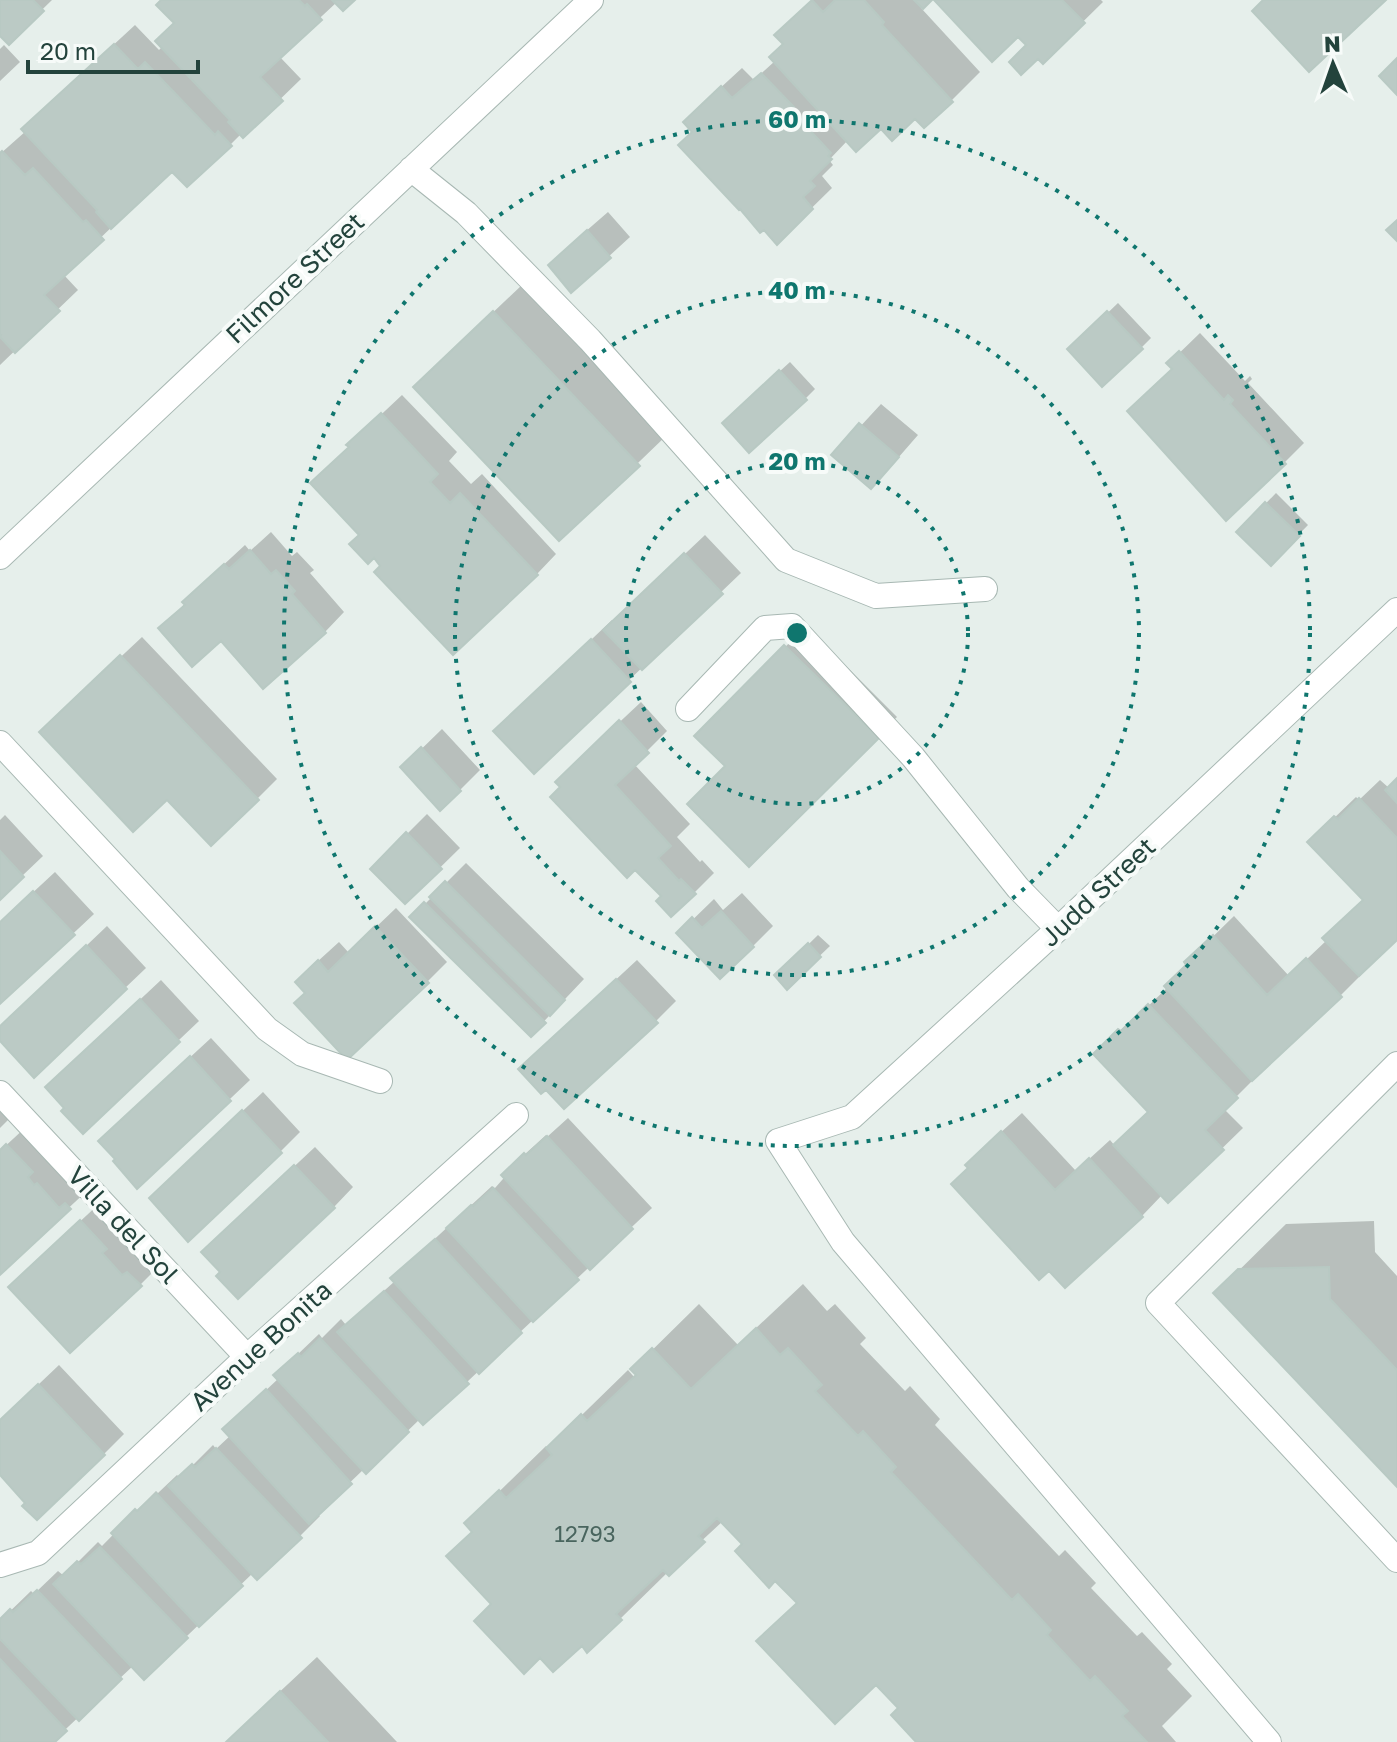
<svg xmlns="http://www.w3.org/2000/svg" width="1397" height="1742" font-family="'Golos Text',sans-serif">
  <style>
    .shadow { fill: #0003 }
    .building { fill: #bbcac5; stroke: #b8c9c3; stroke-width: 2 }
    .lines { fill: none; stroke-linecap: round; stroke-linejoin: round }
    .minor-casing { stroke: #a8b8b3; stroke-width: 26 }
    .minor { stroke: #fff; stroke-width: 24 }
    .ring { fill: none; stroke: #0f766e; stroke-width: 4; stroke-dasharray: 4 8 }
    .labels { text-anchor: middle; stroke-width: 8; stroke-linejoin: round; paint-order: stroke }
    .number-label { font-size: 22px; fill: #49655e }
    .street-label { font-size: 26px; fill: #23433c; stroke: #f7fbf9 }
    .centre { fill: #0f766e; stroke: #f7fbf9; stroke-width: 4 }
    .ring-label { font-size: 24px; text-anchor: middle; font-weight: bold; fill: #0f766e; stroke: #f7fbf9; stroke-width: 8; stroke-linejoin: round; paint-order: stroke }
  </style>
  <rect width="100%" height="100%" fill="#e6efeb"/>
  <path class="shadow" d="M0 0H52L9 42 0 33Z
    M163 0H352L337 2 279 56 301 79 243 135 241 134 230 145 172 169 63 274 78 290 0 365V154L26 131 44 109 135 25 159 50 163 46 176 22Z
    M813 0H929L921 8 980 72 952 100 915 117 881 126 848 140 829 160 833 165 822 176 832 188 777 242 694 131 705 102 742 68 754 80 775 61 785 43 777 35Z
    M936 0H1101L1103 2 1043 61 1018 34Z
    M4 45 20 62 0 81V49Z
    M608 212 630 237 572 290 570 245Z
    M523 284 667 435 559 539 444 359Z
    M1118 303 1151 338 1141 348 1070 349Z
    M1200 333 1245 381 1250 376 1252 379 1248 383 1304 443 1285 462 1169 363Z
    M790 362 815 389 805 399 734 413Z
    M402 395 457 452 449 461 471 484 482 474 556 554 537 574 383 566 361 535 351 446 369 426Z
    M881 404 918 435 891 466 834 455Z
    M1276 493 1308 525 1271 563 1238 532Z
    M271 532 292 556 297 552 314 570 310 573 344 612 325 632 221 639 161 629 205 582 245 545 250 551Z
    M705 535 741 573 534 771 516 711 612 620 613 622Z
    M806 626 897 717 749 864 728 766 697 736Z
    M142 637 277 779 257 799 167 797 62 712Z
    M641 702 667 731 634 764 690 824 677 837 700 862 702 860 714 873 694 893 664 896 562 787 577 762Z
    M442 729 480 770 460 790 403 767Z
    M1380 780 1389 788 1397 780V937L1359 974 1361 975 1341 995 1255 1075 1256 1077 1224 1109 1243 1128 1169 1200 1163 1194 1142 1216 970 1167 987 1145 1022 1113 1076 1171 1110 1140 1115 1146 1150 1111 1096 1054 1140 1011 1142 1012 1168 987 1188 965 1186 963 1234 916 1289 976 1327 940 1365 900 1330 822 1356 797 1359 800Z
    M427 814 460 848 405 902 372 869Z
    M5 815 43 856 0 897V820Z
    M466 863 584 979 531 1035 412 917Z
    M55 872 94 914 0 1002V923Z
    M742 893 773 926 753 946 679 933 714 899 723 910Z
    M396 908 447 962 427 982 307 992 317 962 339 942 349 953Z
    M107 926 146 968 34 1075 0 1038V1028Z
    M818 935 830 946 787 987 777 975Z
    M637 960 676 1001 656 1021 546 1087 541 1049Z
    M161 980 199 1021 83 1131 67 1108 68 1067Z
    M211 1038 250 1080 138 1186 121 1121Z
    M263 1092 300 1132 280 1152 171 1178Z
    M0 1103 16 1112 0 1128Z
    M568 1118 652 1208 467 1382 420 1419 366 1471 364 1469 317 1514 320 1516 300 1536 253 1573 144 1677 134 1665 52 1742H0V1621L31 1591 34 1594 58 1571 64 1576 98 1542 102 1546 156 1491 158 1493 177 1475 180 1478 213 1445 216 1449 231 1435 245 1410 279 1378 296 1356 319 1334 322 1338 341 1319 346 1325 395 1281 413 1259 492 1186 495 1188 524 1155 546 1135 547 1137Z
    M27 1126 90 1188 0 1272V1151Z
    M315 1147 353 1187 334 1207 223 1272 224 1232Z
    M101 1202 160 1265 140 1285 31 1267Z
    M1374 1221 1375 1252 1397 1276V1484L1216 1293 1286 1224Z
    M803 1284 827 1311 835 1304 866 1338 860 1344 905 1391 910 1386 940 1419 935 1425 1059 1556 1065 1550 1096 1583 1091 1588 1137 1636 1142 1632 1172 1664 1167 1669 1192 1696 1162 1726 1176 1742H919L901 1708 723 1521 668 1572 620 1619 582 1644 494 1604 474 1531 467 1523 546 1446 548 1448 628 1370 634 1377 638 1374 633 1369 699 1304 738 1345Z
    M59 1365 124 1434 104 1454 28 1503 0 1472V1421Z
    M317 1657 397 1742H226Z"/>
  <path class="building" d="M0 0H33L44 11 9 45 0 36Z
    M161 0H299L305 6 307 4 322 20 260 77 283 101 243 138 228 122 230 120 155 41 174 23 156 5Z
    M332 0H355L343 11Z
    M812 0 823 12 835 0H864L884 22 882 25 953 102 924 128 915 119 892 141 881 129 856 152 769 57 783 44 774 35Z
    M914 0H932L923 9Z
    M934 0H1062L1085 23 1043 64 1038 59 1021 75 1009 62 1026 45 1018 37 992 62Z
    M1263 0H1386L1309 72 1252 11Z
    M114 44 138 69 145 62 215 135 218 131 232 146 187 187 172 172 111 229 96 212 97 210 21 129Z
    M1397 58V95L1379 76Z
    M761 73 794 107 791 110 831 153 828 156 832 159 810 181 815 186 803 197 813 209 777 245 764 230 760 233 740 209 739 210 678 145 692 132 683 122 721 86 732 98Z
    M2 151 25 175 33 168 83 222 86 220 104 240 44 295 60 311 15 353 0 337 1 335 0 334V153Z
    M1397 220V241L1386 230Z
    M587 230 611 258 571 293 548 265Z
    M493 311 640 466 559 541 413 387Z
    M1107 311 1143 349 1102 387 1067 349Z
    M1179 351 1224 400 1228 395 1233 400 1230 404 1286 464 1226 521 1127 411 1172 369 1166 363Z
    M779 370 807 400 749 453 722 423Z
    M381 413 438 474 430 482 450 503 460 493 538 575 453 655 374 572 380 566 374 558 368 564 349 544 359 535 310 483 349 447 346 445Z
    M859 423 899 457 871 489 831 455Z
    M1265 502 1300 536 1271 566 1236 532Z
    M250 550 271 574 276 570 295 591 292 594 326 633 263 689 221 641 192 667 158 628 185 605 182 602 224 564 229 569Z
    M684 553 723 594 642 670 603 630Z
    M591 639 631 682 534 774 493 731Z
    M784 645 879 738 749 867 687 804 725 766 694 736Z
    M120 655 259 800 211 846 167 800 133 832 39 732Z
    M619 720 649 753 615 785 671 846 658 858 679 881 681 879 696 894 671 917 656 901 661 896 635 870 627 878 550 797 560 787 555 782Z
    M421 747 461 791 440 811 400 767Z
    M1397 778V803L1385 790Z
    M1359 798 1397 838V940L1359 976 1322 938 1363 900 1307 842 1334 816 1338 819Z
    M406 832 442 869 405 904 370 869Z
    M0 851 24 877 0 900Z
    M445 881 565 1000 550 1016 429 897Z
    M33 891 75 935 0 1004V922Z
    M424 902 546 1023 531 1037 409 917Z
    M721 911 754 947 720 979 676 933 692 917 702 928Z
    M375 926 429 983 347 1060 294 1003 305 993 295 982 318 960 328 972Z
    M1213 935 1267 995 1306 958 1342 997 1252 1081 1164 986 1186 965 1184 962Z
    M808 943 821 957 787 990 774 975Z
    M86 945 127 989 34 1078 0 1041V1026Z
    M616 979 658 1023 564 1109 546 1090 541 1094 518 1069Z
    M140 999 180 1042 83 1134 61 1111 64 1108 45 1087Z
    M1148 1004 1238 1098 1205 1130 1224 1150 1168 1203 1113 1145 1148 1112 1093 1054 1118 1029 1121 1031Z
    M190 1056 231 1101 137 1189 113 1161 115 1159 98 1141Z
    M242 1110 282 1153 188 1242 149 1198Z
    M1001 1131 1055 1190 1089 1158 1143 1217 1065 1288 1049 1271 1039 1280 951 1184 968 1168 965 1165Z
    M547 1136 633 1229 590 1270 501 1175 524 1153 526 1155Z
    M6 1144 33 1172 28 1177 34 1185 37 1183 59 1208 65 1203 71 1209 0 1275V1150Z
    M294 1165 335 1208 238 1299 216 1276 220 1272 201 1252Z
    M493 1188 579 1280 533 1322 446 1228 471 1205 473 1206Z
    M80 1220 107 1249 102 1253 122 1275 127 1272 142 1286 70 1353 8 1287Z
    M435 1239 522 1333 479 1374 390 1278Z
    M1329 1267 1330 1299 1397 1370V1487L1213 1293 1238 1269Z
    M384 1291 469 1384 423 1425 337 1332Z
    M756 1328 780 1355 788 1348 822 1385 815 1391 858 1436 863 1431 896 1467 891 1472 1012 1600 1018 1594 1051 1630 1047 1635 1090 1681 1095 1676 1128 1711 1122 1716 1147 1742H916L891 1715 898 1708 876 1685 835 1724 756 1641 797 1603 775 1581 769 1588 735 1551 742 1544 717 1518 698 1536 705 1542 669 1576 663 1570 616 1614 622 1620 587 1653 582 1646 553 1672 540 1658 524 1674 474 1621 491 1604 446 1556 472 1532 464 1523 499 1490 506 1498 552 1455 546 1448 581 1414 587 1421 636 1375 630 1369 652 1348 691 1389Z
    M320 1338 409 1432 366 1474 273 1375 298 1353 301 1357Z
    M38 1384 105 1455 37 1520 22 1506 25 1503 0 1475V1420Z
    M266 1389 352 1484 309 1524 222 1429Z
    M216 1448 302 1538 257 1580 168 1486 192 1464 195 1467Z
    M156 1493 243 1586 199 1627 111 1533 135 1509 137 1511Z
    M100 1547 188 1638 144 1680 53 1584 77 1561 81 1564Z
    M37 1590 122 1679 79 1721 0 1639V1619L10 1609 13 1612Z
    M0 1659 67 1731 55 1742H0Z
    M280 1691 328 1742H226Z"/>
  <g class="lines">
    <g class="minor-casing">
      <path id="minor" d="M411 169 466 213 590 340 786 560 876 596 985 589
        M0 557 591 0
        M688 709 765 628 792 626 913 757 1018 888 1058 929
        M0 743 267 1029 302 1054 380 1081
        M1397 1064 1158 1303 1397 1560
        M0 1093 247 1357
        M0 1565 38 1553 247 1357 516 1115
        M1269 1742 843 1242 778 1141 852 1117 1058 929 1397 610"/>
    </g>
    <use href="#minor" class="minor"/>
  </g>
  <g class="ring">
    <circle cx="797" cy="633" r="171"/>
    <circle cx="797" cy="633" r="342"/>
    <circle cx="797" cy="633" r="513"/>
  </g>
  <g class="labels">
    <g class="number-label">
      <text x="585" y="1542">12793</text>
    </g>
    <g class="street-label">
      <text transform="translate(295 278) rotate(-43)" y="9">Filmore Street</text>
      <text transform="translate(1098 892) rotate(-43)" y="9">Judd Street</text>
      <text transform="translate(123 1225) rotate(47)" y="9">Villa del Sol</text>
      <text transform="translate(261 1346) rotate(-42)" y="9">Avenue Bonita</text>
    </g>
  </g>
  <circle cx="797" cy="633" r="12" class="centre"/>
  <g class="ring-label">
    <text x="797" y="128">60 m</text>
    <text x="797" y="299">40 m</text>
    <text x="797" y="470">20 m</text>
  </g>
  <g transform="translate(1333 64) rotate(358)" stroke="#f7fbf9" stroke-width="6" paint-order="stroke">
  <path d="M0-6L14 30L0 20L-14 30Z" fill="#23433c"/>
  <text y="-12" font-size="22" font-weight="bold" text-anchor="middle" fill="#23433c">N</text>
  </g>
  <path d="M28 60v12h170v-12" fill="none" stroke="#23433c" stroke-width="4"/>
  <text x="40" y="60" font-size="24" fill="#23433c" stroke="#f7fbf9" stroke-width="6" paint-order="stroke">20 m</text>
</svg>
